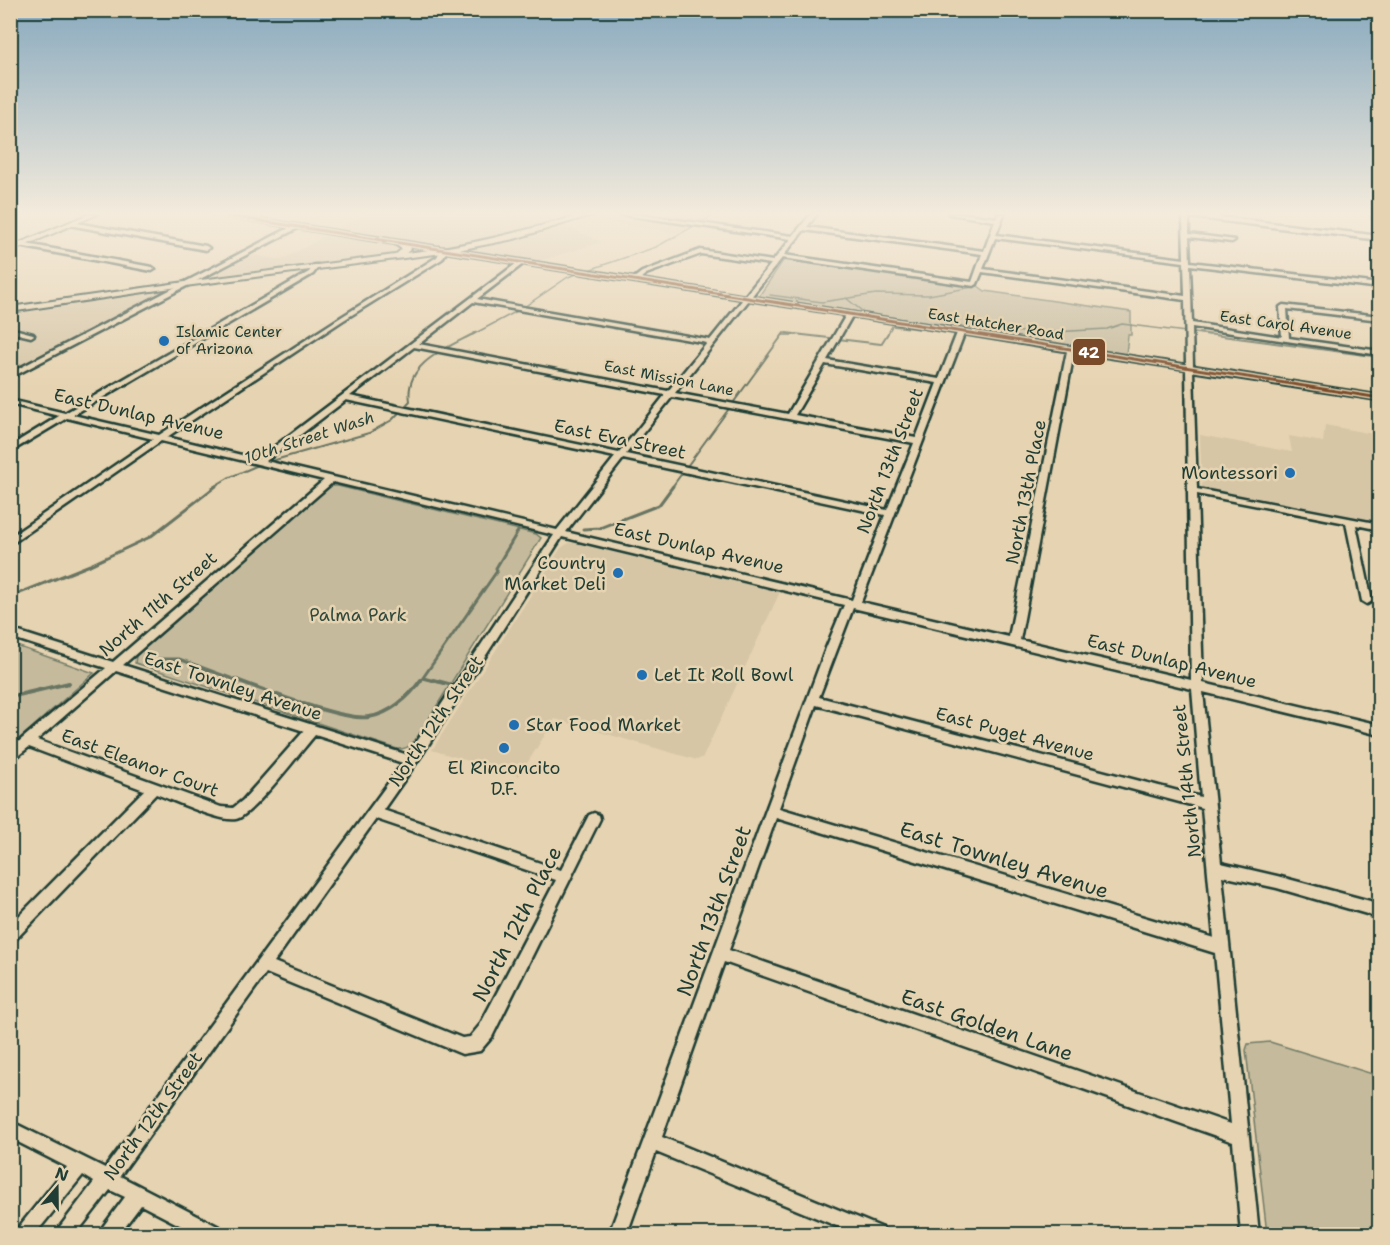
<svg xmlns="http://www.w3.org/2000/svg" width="1390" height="1245" font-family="'Shantell Sans',sans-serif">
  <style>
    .built { fill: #d6c6a6 }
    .green { fill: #c5ba9c; stroke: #727c68; stroke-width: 1.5 }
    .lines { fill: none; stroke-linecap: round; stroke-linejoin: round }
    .stream-far3 { stroke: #687462; stroke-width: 1.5 }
    .stream-far2 { stroke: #687462; stroke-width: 2 }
    .stream-far1 { stroke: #687462; stroke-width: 3 }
    .stream { stroke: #687462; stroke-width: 4 }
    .minor-casing { stroke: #1f3d34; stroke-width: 5 }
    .major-casing { stroke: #1f3d34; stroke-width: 4 }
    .minor { fill: #e6d3b1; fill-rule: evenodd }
    .major { fill: #e6d3b1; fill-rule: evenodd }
    .bus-1-casing { stroke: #e6d3b1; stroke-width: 6 }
    .bus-1 { stroke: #7a4b2a; stroke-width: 3 }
    .poi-dot { fill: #1f6fb2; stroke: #e6d3b1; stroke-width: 2 }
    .labels { text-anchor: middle; stroke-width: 5; stroke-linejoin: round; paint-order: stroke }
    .far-street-label { font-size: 15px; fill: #1f3d34; stroke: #e6d3b1 }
    .far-poi-label { font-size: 15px; fill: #1f3d34; stroke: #e6d3b1; text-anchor: start }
    .far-water-label { font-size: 16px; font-style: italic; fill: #2b463c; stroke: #e6d3b1 }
    .street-label { font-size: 18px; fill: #1f3d34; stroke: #e6d3b1 }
    .poi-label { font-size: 18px; fill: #1f3d34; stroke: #e6d3b1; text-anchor: end }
    .park-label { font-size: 18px; fill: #304a3e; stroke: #e6d3b1 }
    .near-street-label { font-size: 21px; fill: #1f3d34; stroke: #e6d3b1 }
    .line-badge { stroke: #e6d3b1; stroke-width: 2 }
    .badge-label { font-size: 16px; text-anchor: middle; font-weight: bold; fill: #fff }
  </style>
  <rect width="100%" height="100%" fill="#e6d3b1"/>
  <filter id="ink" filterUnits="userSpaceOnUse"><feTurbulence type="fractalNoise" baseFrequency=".0167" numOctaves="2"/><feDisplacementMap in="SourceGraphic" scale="12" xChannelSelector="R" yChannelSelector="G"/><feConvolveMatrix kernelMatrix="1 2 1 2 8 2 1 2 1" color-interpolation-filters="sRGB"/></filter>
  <g filter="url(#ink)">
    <path class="built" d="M365 214H579L509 233 441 247 335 231Z
      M606 214H613L693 226 679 233 588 219Z
      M631 214H710L697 223Z
      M565 226 602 242 536 262 471 251Z
      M328 234 401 246 404 248 394 254 215 276 210 274 248 254 282 260Z
      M156 292 161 294 11 373 10 333 27 337 35 333 11 327V314Z
      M1325 425 1373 434 1379 456V524L1202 490 1200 435 1292 452 1289 436 1323 442Z
      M576 543 780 592 703 757 697 760 555 719 519 776 432 750 561 548 569 543Z"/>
    <path class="green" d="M790 259 978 286 985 291 1131 312V335H1128L1126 355 759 296 783 261Z
      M330 486H338L536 534 541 538 423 728C416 739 411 750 397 749L135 663 136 656Z
      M11 644 94 673 11 746 10 644Z
      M1270 1042 1379 1076V1234H1267L1246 1050 1248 1044Z"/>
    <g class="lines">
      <path class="stream-far3" d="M770 295 822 302 876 294 929 295 973 287
        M846 298 862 311
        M472 335 521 309 568 277 656 247 716 214
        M783 335H797
        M887 335 892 326 920 329 932 324 1036 333 1107 329 1122 324 1210 335"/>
      <path class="stream-far2" d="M786 333 881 344 888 333
        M1199 333 1380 357
        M268 462 369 433 392 420 410 401C404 363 447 348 475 333
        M213 487 228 478 261 464
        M672 487 784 333"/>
      <path class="stream-far1" d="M583 529 600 528 659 505 673 486
        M10 597 90 565 150 537 216 486
        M159 659H179L241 682
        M423 678 439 682
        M420 682 497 571 496 568 518 531"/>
      <path class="stream" d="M237 680C263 690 345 721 369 717 390 714 409 697 421 680
        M433 680 456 686
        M10 697 69 683"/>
      <g class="minor-casing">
        <path id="minor" d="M214 214H228L634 278 642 272 700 250 773 261 791 239 618 214H634L793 236 811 214H817L807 227 984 251 995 221 949 214H966L997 218 998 214H1004L996 235 1184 259 1183 216 1177 214H1195L1380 236V240L1189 217V234L1235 240 1232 242 1189 237 1190 262 1380 284V288L1190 265 1192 323 1282 337 1280 307 1283 305 1380 316V320L1287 309 1289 338 1380 351V355L1192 327 1193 366 1380 396V400L1193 371 1197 489 1380 524V530L1356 525 1372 601 1367 604 1362 601 1346 523 1197 494 1203 683 1380 725V735L1203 692 1221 863 1277 876 1370 901 1380 906V920L1367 914 1277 888 1222 876 1259 1234H1241L1233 1142 724 962 662 1137 883 1228 886 1234H856L656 1152 627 1234H609L826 648 844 605 562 537 423 753 383 810 561 870 589 815 594 813 599 815 600 819 492 1037 480 1051 462 1054 266 973 120 1176 221 1228 224 1234H197L141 1205 119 1234H99L102 1228 125 1197 110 1190 76 1234H56L59 1228 94 1182 83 1175 35 1234H15L18 1228 67 1167 10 1138V1121L105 1168 403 763 315 735C302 750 251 817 236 819 220 822 173 800 156 794L15 940 10 942V925L144 790 29 747 10 762V749L106 668 10 637V629L113 662 324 480 161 441 10 545V537L153 439 67 418 10 452V446L59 416 10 404V400L65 413 309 272 314 265H318L319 266 313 274 73 415 159 435 338 319 437 257 440 251 298 228 10 378V373L291 227ZM804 230 982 254 972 282 784 255ZM995 238 1184 262 1185 296 983 269ZM446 252 517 263 258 459 167 437 342 321 442 259ZM701 254 771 264 745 296 640 279 646 274ZM782 258 974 286 977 284 982 272 1185 300 1186 365 751 297ZM523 264 743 299 710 340 477 299ZM749 300 846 315 788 414 675 393ZM473 302 707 343 668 391 419 344ZM852 316 957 333 939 379 827 360ZM964 334 1067 351 1009 637 861 602ZM414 347 665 395 619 453 350 396ZM1074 352 1186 369 1191 680 1020 640ZM825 364 937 383 916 438 795 415ZM672 397 914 443 887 510 626 454ZM346 400 615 457 557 530 266 461ZM623 459 885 515 852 600 566 532ZM333 482 554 535 408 755 123 665ZM853 608 1192 689 1201 797 819 697ZM116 671 304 731 243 800 233 808 221 807 37 740ZM816 705 1202 808 1214 938 779 808ZM776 818 1215 953 1231 1124 729 950ZM376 819 556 880 480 1025 470 1037 462 1038 274 962Z
          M1370 214H1376L1380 221V230Z
          M71 222 206 246 209 248 206 250 69 225 68 224Z
          M21 243 152 267 155 269 152 271 19 246 18 245Z
          M10 328 33 334 34 335 31 337 10 332Z"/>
      </g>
      <g class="major-casing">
        <path id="major" d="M89 214H98L10 252V247Z
          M584 214H595L514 239 443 253 185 286 10 312V307L185 282 395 255 402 249 393 243 397 241 410 247 411 249 406 253C467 246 525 231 584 214Z"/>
      </g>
      <use href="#minor" class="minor"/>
      <use href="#major" class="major"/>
      <g class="bus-1-casing">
        <path id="bus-1" d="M217 214 1380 398"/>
      </g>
      <use href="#bus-1" class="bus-1"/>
    </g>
  </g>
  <linearGradient id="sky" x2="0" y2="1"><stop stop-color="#88a9be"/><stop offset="0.55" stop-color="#f4ebdc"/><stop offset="1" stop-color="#f4ebdc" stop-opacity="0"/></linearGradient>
  <rect width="1390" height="388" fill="url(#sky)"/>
  <g class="poi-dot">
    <circle cx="164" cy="341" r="6"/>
    <circle cx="1290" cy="473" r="6"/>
    <circle cx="618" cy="573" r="6"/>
    <circle cx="642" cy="675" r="6"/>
    <circle cx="514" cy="725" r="6"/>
    <circle cx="504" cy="748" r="6"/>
  </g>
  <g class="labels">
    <g class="far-street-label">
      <text transform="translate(996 324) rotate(9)" y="5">East Hatcher Road</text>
      <text transform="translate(1286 325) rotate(8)" y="5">East Carol Avenue</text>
      <text transform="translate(669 378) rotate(11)" y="5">East Mission Lane</text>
    </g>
    <g class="far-poi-label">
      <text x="176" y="337">Islamic Center<tspan x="176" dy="17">of Arizona</tspan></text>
    </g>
    <g class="far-water-label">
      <text transform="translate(309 437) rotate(-18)" y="6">10th Street Wash</text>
    </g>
    <g class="street-label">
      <text transform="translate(139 414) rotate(13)" y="6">East Dunlap Avenue</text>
      <text transform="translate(620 439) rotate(12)" y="6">East Eva Street</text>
      <text transform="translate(890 461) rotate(-69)" y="6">North 13th Street</text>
      <text transform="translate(1026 492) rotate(-79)" y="6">North 13th Place</text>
      <text transform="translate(699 548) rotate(13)" y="6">East Dunlap Avenue</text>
      <text transform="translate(158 604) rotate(-41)" y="6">North 11th Street</text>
      <text transform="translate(1172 661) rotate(14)" y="6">East Dunlap Avenue</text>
      <text transform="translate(233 686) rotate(18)" y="6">East Townley Avenue</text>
      <text transform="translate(436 721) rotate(-56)" y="6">North 12th Street</text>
      <text transform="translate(1015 734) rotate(15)" y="6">East Puget Avenue</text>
      <text transform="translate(140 763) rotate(20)" y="6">East Eleanor Court</text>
      <text transform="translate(1187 781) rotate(-96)" y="6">North 14th Street</text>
      <text transform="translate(153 1116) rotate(-54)" y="6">North 12th Street</text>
    </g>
    <g class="poi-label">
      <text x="1278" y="479">Montessori</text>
      <text x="606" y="569">Country<tspan x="606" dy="21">Market Deli</tspan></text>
      <text x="654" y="681" text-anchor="start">Let It Roll Bowl</text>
      <text x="526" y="731" text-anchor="start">Star Food Market</text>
      <text x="504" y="774" text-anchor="middle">El Rinconcito<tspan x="504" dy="21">D.F.</tspan></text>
    </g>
    <g class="park-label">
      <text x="358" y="621">Palma Park</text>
    </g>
    <g class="near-street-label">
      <text transform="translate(1004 860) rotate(17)" y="7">East Townley Avenue</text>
      <text transform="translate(714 911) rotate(-70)" y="7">North 13th Street</text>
      <text transform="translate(517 924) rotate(-63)" y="7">North 12th Place</text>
      <text transform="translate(987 1025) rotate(19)" y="7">East Golden Lane</text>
    </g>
  </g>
  <rect class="line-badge" x="1072" y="338" width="34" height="28" rx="6" fill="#7a4b2a"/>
  <g class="badge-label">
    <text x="1089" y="358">42</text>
  </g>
  <rect width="1390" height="1245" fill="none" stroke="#e6d3b1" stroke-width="36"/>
  <rect x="18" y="18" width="1354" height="1209" fill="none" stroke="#1f3d34" stroke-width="2" filter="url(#ink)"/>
  <g transform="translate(57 1188) rotate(20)" stroke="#e6d3b1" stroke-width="4.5" paint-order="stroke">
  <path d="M0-4.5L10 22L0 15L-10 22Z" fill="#1f3d34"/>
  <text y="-9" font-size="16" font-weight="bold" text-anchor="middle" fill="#1f3d34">N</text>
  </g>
</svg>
